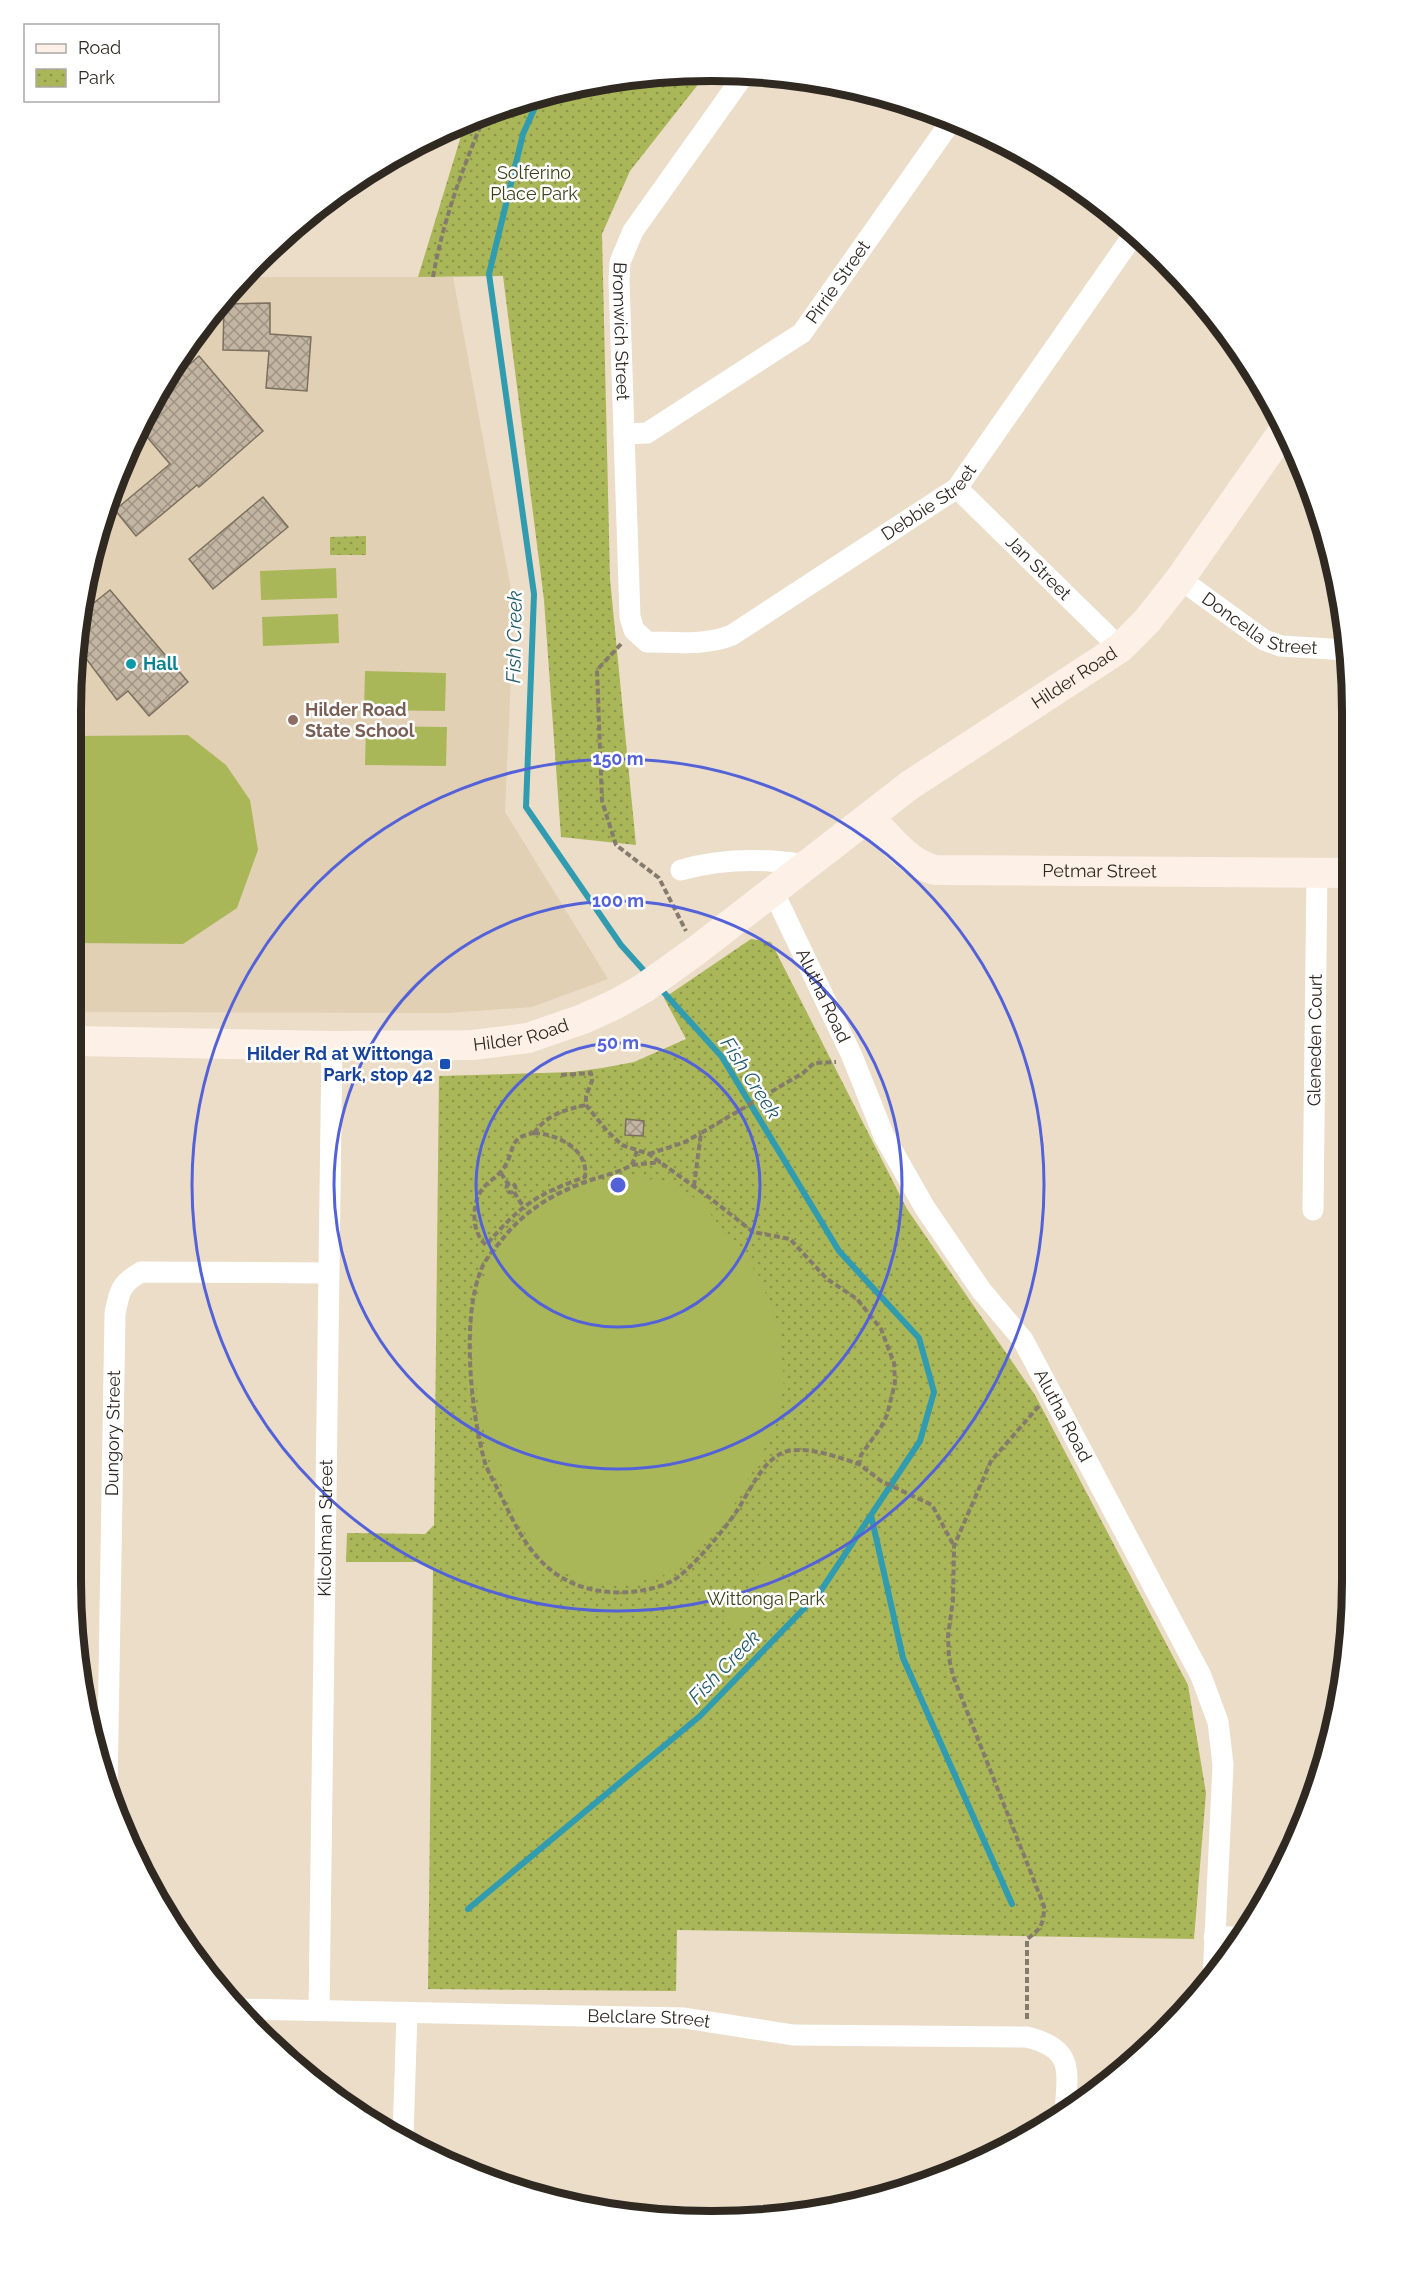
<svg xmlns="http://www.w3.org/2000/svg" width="1423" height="2292" font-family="Raleway,sans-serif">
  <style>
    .built { fill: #e2d0b5 }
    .park { fill: url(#park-dots) }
    .garden { fill: #aab759 }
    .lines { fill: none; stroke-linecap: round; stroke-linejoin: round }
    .stream { stroke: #319bb0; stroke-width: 6 }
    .building { fill: url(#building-cross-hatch); stroke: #7c705e; stroke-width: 1.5 }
    .path { stroke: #847b6d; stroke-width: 4; stroke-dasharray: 6 3; stroke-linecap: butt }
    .street { stroke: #fff; stroke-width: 21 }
    .secondary { stroke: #fcf0e7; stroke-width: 30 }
    .ring { fill: none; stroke: #5362d8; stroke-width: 3 }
    .culture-dot { fill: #0f9aa8; stroke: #fff; stroke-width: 2 }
    .education-dot { fill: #8d6e63; stroke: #fff; stroke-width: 2 }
    .transit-dot { fill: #1a4fb4; stroke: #fff; stroke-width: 2 }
    .labels { text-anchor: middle; stroke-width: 5; stroke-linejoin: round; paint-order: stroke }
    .park-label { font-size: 18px; fill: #3d431a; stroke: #fff }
    .street-label { font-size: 18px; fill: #2f2922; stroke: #fff }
    .culture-label { font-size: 18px; font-weight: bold; fill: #0d838f; stroke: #fff; text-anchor: start }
    .education-label { font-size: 18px; font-weight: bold; fill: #785e54; stroke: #fff; text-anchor: start }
    .transit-label { font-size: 18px; font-weight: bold; fill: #164399; stroke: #fff; text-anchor: end }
    .water-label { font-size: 20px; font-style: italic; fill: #255d69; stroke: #fff }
    .rim { fill: none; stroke: #2f2922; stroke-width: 8 }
    .centre { fill: #5362d8; stroke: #fff; stroke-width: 3 }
    .ring-label { font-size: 18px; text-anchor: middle; font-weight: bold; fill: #5362d8; stroke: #fff; stroke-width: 5; stroke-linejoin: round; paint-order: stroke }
  </style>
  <defs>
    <pattern id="park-dots" width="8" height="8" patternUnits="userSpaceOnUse" patternTransform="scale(1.5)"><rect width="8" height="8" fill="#aab759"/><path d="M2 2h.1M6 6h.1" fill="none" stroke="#8b9549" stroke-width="1.8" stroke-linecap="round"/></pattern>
    <pattern id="building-cross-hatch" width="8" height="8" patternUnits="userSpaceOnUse" patternTransform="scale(1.5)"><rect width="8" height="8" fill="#c2b5a1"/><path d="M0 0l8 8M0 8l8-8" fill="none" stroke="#9e9383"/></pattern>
  </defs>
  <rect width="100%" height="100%" fill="#ebddc8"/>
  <path class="built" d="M244 277H453L514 606 505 812 608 979 532 1007 448 1013 76 1012V628L119 467 203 322Z"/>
  <path class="park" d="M707 73 630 171 602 234 610 579 636 845 561 837 544 600 503 276 418 277 465 123 505 105 627 76Z
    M366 536V555H330V537Z
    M751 939 771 942 907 1209 1035 1395 1188 1685 1206 1793 1194 1939 677 1930 676 1991 428 1989 433 1569 423 1562H346L347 1533 425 1534 434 1525 439 1076 573 1072 602 1068 634 1062 686 1039 664 998Z"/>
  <path class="garden" d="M336 568 337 598 261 600 260 571Z
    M338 614 339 643 263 646 262 617Z
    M365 671 446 673 445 711 364 710Z
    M366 726 447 727 446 766 365 765Z
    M188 735 226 765 250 800 258 850 237 908 183 944 76 943V736Z
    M623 1176 665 1181 701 1202 759 1276 780 1332 784 1381 775 1429 728 1516 700 1546 662 1576 620 1586 587 1583 556 1569 535 1548 518 1522 490 1458 480 1414 473 1363 476 1305 489 1261 513 1229 540 1205 584 1185Z
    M766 1566 792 1587 770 1614 744 1593Z
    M742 1595 755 1606 735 1629 723 1618Z"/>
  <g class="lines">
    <path class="stream" d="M540 96 523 134 489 274 534 594 526 807 621 945 647 974
      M871 1515 903 1658 1012 1904
      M468 1909 700 1716 820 1592 920 1441 934 1392 919 1338 839 1251 722 1057 658 986"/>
  </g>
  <path class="building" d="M270 303V334L311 337 307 391 266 388 269 351 223 350 224 304Z
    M199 356 263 431 199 487 197 485 136 536 115 510 170 464 141 430 167 384Z
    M263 497 288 527 213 589 189 559Z
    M110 590 188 682 149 716 128 691 117 700 76 645V628L80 614Z
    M626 1119 644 1121 643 1136 625 1135Z"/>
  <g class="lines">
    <path class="path" d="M433 277C443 220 463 167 486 113
      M621 644 597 670 602 801 616 845 659 878 686 931
      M561 1075 591 1073 592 1081 586 1096V1105L607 1131 622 1145 649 1154 710 1198 753 1232 790 1239 827 1279 857 1299 881 1329 894 1363 895 1383 887 1415 881 1427 861 1455 859 1464 881 1481 932 1505 954 1546
      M534 1133C557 1134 589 1149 585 1177 535 1195 521 1205 486 1245 471 1232 471 1203 483 1188 489 1181 498 1176 503 1169 516 1151 507 1137 534 1133Z
      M534 1133C548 1114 564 1110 586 1105
      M637 1151 632 1165C616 1174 601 1176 585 1182 553 1194 526 1210 504 1237 496 1247 485 1259 481 1270 461 1319 471 1413 485 1463 489 1474 496 1485 501 1496 518 1531 533 1564 570 1582 599 1596 643 1596 672 1581 688 1573 726 1528 736 1512 749 1493 760 1465 780 1454 800 1443 838 1457 859 1464
      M649 1154 685 1142 701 1133
      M632 1165 661 1162
      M501 1173 508 1184
      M506.5 1188a4.5 4.5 0 1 1 9 0a4.5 4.5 0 1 1-9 0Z
      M694 1186 701 1133 803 1073 814 1063 836 1062
      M514 1192 523 1206
      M1027 2019V1939C1041 1929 1044 1924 1044 1906L953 1676 949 1658 948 1636 953 1600 954 1546 991 1461 1039 1406"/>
    <g class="street">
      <path id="s1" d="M746 72 633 231 620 262 619 280 630 617 634 630 647 642C676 642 705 646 732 635L957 488 1134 234"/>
      <path id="s2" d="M624 434 647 433 802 333 952 120"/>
      <path id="s3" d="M957 488 1120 648"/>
      <path id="s4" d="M1180 579 1264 640 1281 646 1347 650"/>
      <path d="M681 870C723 858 763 858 806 865"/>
      <path id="s5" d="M773 891 852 1056 884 1136 925 1208 981 1290 1023 1340 1201 1676 1218 1722 1223 1765 1213 1979"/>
      <path id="s6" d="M1313 1210 1317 872"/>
      <path id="s7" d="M107 1793 115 1314C119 1292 120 1284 141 1272L328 1273"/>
      <path d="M1214 1937H1239"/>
      <path id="s8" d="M237 2009 684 2018 793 2035 1027 2037C1076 2049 1067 2072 1065 2115"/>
      <path id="s9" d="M319 2010 332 1046"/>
      <path d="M403 2137 407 2013"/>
    </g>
    <g class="secondary">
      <path id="s10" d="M870 818C889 837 907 863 935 870L1350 873"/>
      <path id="s11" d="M76 1041 332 1046 473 1045 528 1038 583 1019 616 1004 644 988 697 950 910 785 1120 648 1147 621 1180 579 1284 430"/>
    </g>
  </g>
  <g class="ring">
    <circle cx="618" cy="1185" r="142"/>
    <circle cx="618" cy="1185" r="284"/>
    <circle cx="618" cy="1185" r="426"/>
  </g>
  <circle class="culture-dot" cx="131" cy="664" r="6"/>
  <circle class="education-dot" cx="293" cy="720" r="6"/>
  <rect class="transit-dot" x="439" y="1058" width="12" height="12" rx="3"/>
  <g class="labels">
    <g class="park-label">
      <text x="534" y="179">Solferino<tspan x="534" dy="21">Place Park</tspan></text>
      <text x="766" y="1605">Wittonga Park</text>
    </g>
    <g class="street-label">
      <text dy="6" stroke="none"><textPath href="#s2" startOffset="270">Pirrie Street</textPath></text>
      <text dy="6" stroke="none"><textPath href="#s1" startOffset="298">Bromwich Street</textPath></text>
      <text dy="6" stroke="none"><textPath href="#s1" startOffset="939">Debbie Street</textPath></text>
      <text dy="6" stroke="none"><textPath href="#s3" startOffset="114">Jan Street</textPath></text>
      <text dy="6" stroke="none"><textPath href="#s4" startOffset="94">Doncella Street</textPath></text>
      <text dy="6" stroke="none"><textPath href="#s11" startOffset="1110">Hilder Road</textPath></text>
      <text dy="6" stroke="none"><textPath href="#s10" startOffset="249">Petmar Street</textPath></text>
      <text dy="6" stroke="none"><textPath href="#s5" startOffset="116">Alutha Road</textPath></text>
      <text dy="6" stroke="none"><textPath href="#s11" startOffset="446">Hilder Road</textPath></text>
      <text dy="6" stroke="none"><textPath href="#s6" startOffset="170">Gleneden Court</textPath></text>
      <text dy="6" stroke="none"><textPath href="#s5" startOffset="602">Alutha Road</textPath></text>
      <text dy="6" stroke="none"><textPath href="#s7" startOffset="360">Dungory Street</textPath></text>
      <text dy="6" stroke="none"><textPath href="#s9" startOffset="482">Kilcolman Street</textPath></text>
      <text dy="6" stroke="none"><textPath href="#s8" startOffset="412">Belclare Street</textPath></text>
    </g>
    <g class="culture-label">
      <text x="143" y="670">Hall</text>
    </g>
    <g class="education-label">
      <text x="305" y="716">Hilder Road<tspan x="305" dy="21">State School</tspan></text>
    </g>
    <g class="transit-label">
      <text x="433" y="1060">Hilder Rd at Wittonga<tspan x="433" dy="21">Park, stop 42</tspan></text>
    </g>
    <g class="water-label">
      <text transform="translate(514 637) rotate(-89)" y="7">Fish Creek</text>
      <text transform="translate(751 1078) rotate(57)" y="7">Fish Creek</text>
      <text transform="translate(724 1667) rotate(-46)" y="7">Fish Creek</text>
    </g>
  </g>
  <path d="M0 0H1423V2292H0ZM711 81H712A630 630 0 0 1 1342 711V1581A630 630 0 0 1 712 2211H711A630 630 0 0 1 81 1581V711A630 630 0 0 1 711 81Z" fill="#fff" fill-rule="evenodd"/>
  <path class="rim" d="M711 81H712A630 630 0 0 1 1342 711V1581A630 630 0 0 1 712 2211H711A630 630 0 0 1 81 1581V711A630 630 0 0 1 711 81Z"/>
  <circle cx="618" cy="1185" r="9" class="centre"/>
  <g class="ring-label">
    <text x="618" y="765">150 m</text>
    <text x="618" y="907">100 m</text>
    <text x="618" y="1049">50 m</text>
  </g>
  <rect x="24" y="24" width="195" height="78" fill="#ffffff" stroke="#aca9a7" stroke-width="1.5"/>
  <rect x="36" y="44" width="30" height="9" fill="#fcf0e7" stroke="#aca9a7" stroke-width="1.5"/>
  <text x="78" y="54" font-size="18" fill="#2f2922">Road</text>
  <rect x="36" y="69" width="30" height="18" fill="url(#park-dots)" stroke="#aca9a7" stroke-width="1.5"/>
  <text x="78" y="84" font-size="18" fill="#2f2922">Park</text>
</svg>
